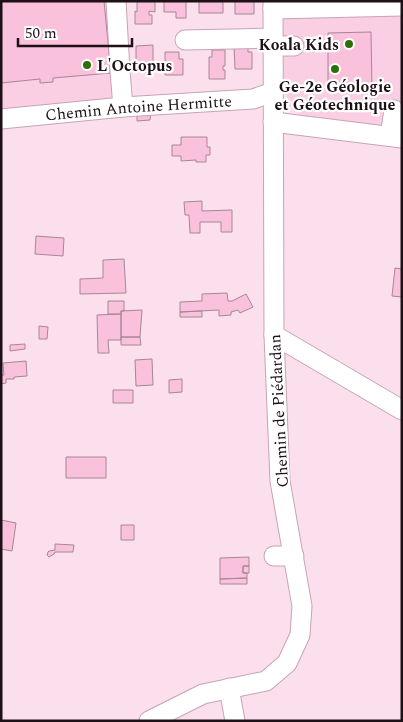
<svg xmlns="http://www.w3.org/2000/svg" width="403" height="722" font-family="Spectral,serif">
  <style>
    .built { fill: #facee3 }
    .building { fill: #f9c1dc; stroke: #a78696 }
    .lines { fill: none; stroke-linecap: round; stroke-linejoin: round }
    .minor-casing { stroke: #c6a4b4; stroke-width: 21 }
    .minor { stroke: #fff; stroke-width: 19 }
    .poi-dot { fill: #2d6f09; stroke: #fff; stroke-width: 2 }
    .labels { text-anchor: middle; stroke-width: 4.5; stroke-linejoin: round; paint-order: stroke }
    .poi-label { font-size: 16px; font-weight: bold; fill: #1d1117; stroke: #fff; text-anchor: end }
    .street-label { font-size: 16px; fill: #1d1117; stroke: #fff }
  </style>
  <rect width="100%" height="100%" fill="#fcdfec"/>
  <path class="built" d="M1 1H105L114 99 33 109H1Z
    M282 1H402V129L303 118 290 107 284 88Z"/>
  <path class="building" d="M1 1H104L111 73 53 78V82L40 83V79L1 83Z
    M137 1H155V12L149 11V15H152V24H135V11L137 12Z
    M164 1H186V18H176V12H164Z
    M199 1H223V13H199Z
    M235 1H254V14H235Z
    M371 32 372 90 328 91V33Z
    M153 45V72L146 73V62H136V46Z
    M248 45V52H252V69H235L234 46Z
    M212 50H225V66H223V70H225V79H209V57H212Z
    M165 52H179V59H183V75H165Z
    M137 111H151L150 120 137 121Z
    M181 137H207V147H210V155H206V162H196V160L181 161V156H172V145H181Z
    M202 201V211L232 210V232H221V222H200V233H190L189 215H185L184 202Z
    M36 236 64 238 63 256 35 254Z
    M124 259 126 293 80 294V279L103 278V260Z
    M395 268 402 269V297L392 296Z
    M227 293 228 301H232L246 294 253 307 240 313 238 310 231 312V315L219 316V310L180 312V302L202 301V294Z
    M108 301H124V311H121V314H108Z
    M142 310 140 337H121V311Z
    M202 311V317H180V312Z
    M121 314V340H108L109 353H98L97 315Z
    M39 326 48 327 47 339H39Z
    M121 337H140L141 345H121Z
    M25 344V349L10 351V345Z
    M152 359 153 385 136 386 135 360Z
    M26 361 27 376 14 377V379H6V383L1 384V375H4L3 363Z
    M182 379V392L169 393V380Z
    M113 390H133V403H113Z
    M66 457H106V478H66Z
    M1 520 16 523 12 551 1 549Z
    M121 525H134V540H121Z
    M55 544 74 545 73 552H55L54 554 49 557 47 555 48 552 49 551 55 550Z
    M249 557V566H243V573H247V578L220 579V558Z
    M243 566H249V573H243Z
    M247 578V584H220V579Z"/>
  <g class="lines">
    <g class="minor-casing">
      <g id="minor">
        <path d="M116 1 120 71 123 107"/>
        <path d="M273 9 402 6"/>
        <path d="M185 40 273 38"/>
        <path d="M273 46H294"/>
        <path id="s1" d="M1 119 123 107 253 99 273 92"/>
        <path d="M273 122 402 138"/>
        <path d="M390 136 394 110"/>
        <path d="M274 335 402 410"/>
        <path d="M274 556H294"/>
        <path d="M229 688 235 721"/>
        <path d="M149 721 203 694 266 681 287 663 300 635 302 606 280 481 274 335 273 1"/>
      </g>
    </g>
    <use href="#minor" class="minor"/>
  </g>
  <g class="poi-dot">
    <circle cx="349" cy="44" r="5"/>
    <circle cx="87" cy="65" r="5"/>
    <circle cx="335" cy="69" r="5"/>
  </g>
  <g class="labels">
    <g class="poi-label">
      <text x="339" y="50">Koala Kids</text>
      <text x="97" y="71" text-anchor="start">L'Octopus</text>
      <text x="335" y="92" text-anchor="middle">Ge-2e Géologie<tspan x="335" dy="18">et Géotechnique</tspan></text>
    </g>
    <g class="street-label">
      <text dy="6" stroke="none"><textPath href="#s1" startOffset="138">Chemin Antoine Hermitte</textPath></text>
      <text transform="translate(278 411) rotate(-93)" y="6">Chemin de Piédardan</text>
    </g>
  </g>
  <rect width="403" height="722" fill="none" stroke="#1d1117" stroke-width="5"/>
  <path d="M18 38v8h114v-8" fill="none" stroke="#1d1117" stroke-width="2.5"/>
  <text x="25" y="38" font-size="15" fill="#1d1117" stroke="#ffffff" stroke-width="4" paint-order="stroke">50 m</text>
</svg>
